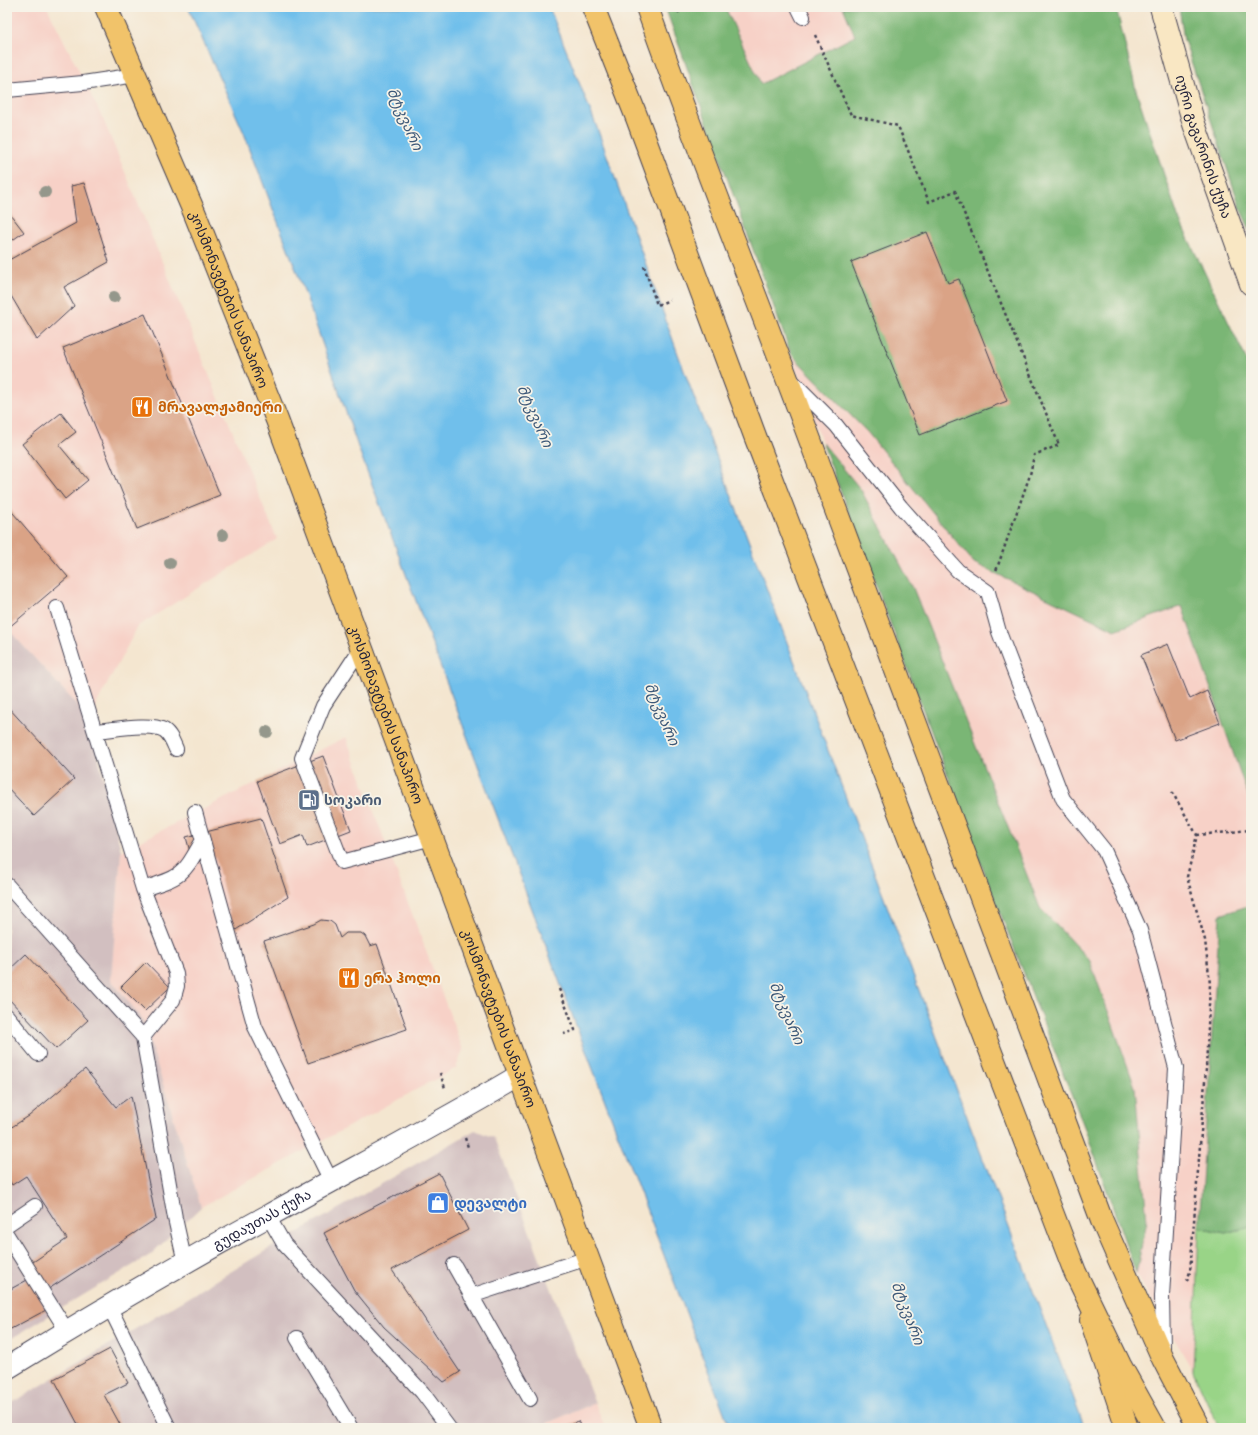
<svg xmlns="http://www.w3.org/2000/svg" width="1258" height="1435" font-family="Dekko,'Noto Sans Georgian',sans-serif">
  <style>
    .built { fill: #f7d1c7 }
    .industrial { fill: #d2bfc0 }
    .green { fill: #99d487; stroke: #5e7b61 }
    .forest { fill: #7ab674; stroke: #4e6c58 }
    .water { fill: #70bfeb; stroke: #497093 }
    .building { fill: #daa386 }
    .lines { fill: none; stroke-linecap: round; stroke-linejoin: round }
    .service-casing { stroke: #423f51; stroke-width: 16 }
    .minor-casing { stroke: #423f51; stroke-width: 24 }
    .secondary-casing { stroke: #423f51; stroke-width: 24 }
    .primary-casing { stroke: #423f51; stroke-width: 24 }
    .trunk-casing { stroke: #423f51; stroke-width: 24 }
    .path { stroke: #423f51; stroke-width: 2.5; stroke-dasharray: 3 3; stroke-linecap: butt }
    .service { stroke: #fff; stroke-width: 14 }
    .minor { stroke: #fff; stroke-width: 22 }
    .secondary { stroke: #f9e7c3; stroke-width: 22 }
    .primary { stroke: #f1c36a; stroke-width: 22 }
    .trunk { stroke: #f1c36a; stroke-width: 22 }
    .tree { fill: #94978b }
    .labels { text-anchor: middle; stroke-width: 3.5; stroke-linejoin: round; paint-order: stroke }
    .street-label { font-size: 14px; fill: #22223b; stroke: #f7f3e8 }
    .food-label { font-size: 14px; font-weight: bold; fill: #c56008; stroke: #f7f3e8; text-anchor: start }
    .service-label { font-size: 14px; font-weight: bold; fill: #4e5e75; stroke: #f7f3e8; text-anchor: start }
    .shop-label { font-size: 14px; font-weight: bold; fill: #366cbe; stroke: #f7f3e8; text-anchor: start }
    .water-label { font-size: 15px; font-style: italic; fill: #3d5979; stroke: #f7f3e8 }
  </style>
  <rect width="100%" height="100%" fill="#f7f3e8"/>
  <filter id="ink" filterUnits="userSpaceOnUse"><feTurbulence type="fractalNoise" baseFrequency=".025" numOctaves="2"/><feDisplacementMap in="SourceGraphic" scale="8" xChannelSelector="R" yChannelSelector="G"/><feConvolveMatrix kernelMatrix="1 2 1 2 8 2 1 2 1" color-interpolation-filters="sRGB"/></filter>
  <filter id="wash" filterUnits="userSpaceOnUse"><feTurbulence type="fractalNoise" baseFrequency=".012" numOctaves="4" result="noise"/><feDisplacementMap in="SourceGraphic" scale="16" xChannelSelector="R" yChannelSelector="G"/><feGaussianBlur stdDeviation="0.9" result="paint"/><feColorMatrix in="noise" values="0 0 0 0 0 0 0 0 0 0 0 0 0 0 0 0 0 1.4 0 .05"/><feComposite in="paint" operator="in"/></filter>
  <g filter="url(#wash)">
    <rect width="100%" height="100%" fill="#f4e6d0"/>
    <path class="built" d="M7 7H47L103 119 277 539 138 626 89 718 7 628Z
      M725 7H843L855 36 761 84Z
      M791 354 868 433 1115 630 1182 606 1251 804V905L1220 916 1199 1227 1193 1371 1136 1273 1147 1221 1090 961 1040 908 913 588 861 490 822 442Z
      M346 737 463 1050 456 1068 201 1207 143 1020 111 980 121 851Z
      M595 1403 605 1428H535Z"/>
    <path class="industrial" d="M7 628 89 718 121 851 111 980 143 1020 201 1207 150 1255 7 1341Z
      M475 1130 494 1138 595 1403 535 1428H7V1406L267 1250Z"/>
    <path class="green" d="M1199 1227 1225 1233 1251 1227V1428H1219L1193 1371Z"/>
    <path class="forest" d="M665 7H725L761 84 855 36 843 7H1116L1136 90 1178 217 1251 369V804L1182 606 1115 630 974 563 868 433 791 354Z
      M1179 7H1251V232L1241 210 1184 40Z
      M822 442 861 490 913 588 1040 908 1090 961 1135 1087 1147 1221 1136 1273 1087 1134 985 874Z
      M1251 905V1227L1225 1233 1199 1227 1220 915Z"/>
    <path class="water" d="M188 7H549L596 125 683 368 1085 1428H730L555 970 358 447 306 296 244 133Z"/>
    <g id="blocks">
      <path class="building" d="M84 183 109 262 64 287 74 306 37 340 7 289V261L76 223 71 186Z
        M7 210 24 232 7 244Z
        M927 232 948 283 959 279 1007 401 920 435 851 262Z
        M145 314 220 495 137 529 63 348Z
        M61 413 76 432 59 445 88 480 65 499 22 444Z
        M7 506 68 577 7 629Z
        M1168 644 1190 699 1207 691 1220 723 1175 740 1141 655Z
        M7 706 74 779 34 816 7 787Z
        M323 756 351 830 307 847 303 835 280 844 257 781Z
        M261 818 288 897 234 931 215 857 193 863 186 837Z
        M321 920 330 921 335 925 340 938 346 933H361L365 936 370 946 377 944 407 1029 308 1063 264 941 314 924Z
        M26 954 88 1020 56 1049 7 997V972Z
        M146 962 170 987 145 1011 121 987Z
        M85 1069 116 1107 131 1096 156 1219 47 1290 30 1264 67 1239 26 1176 12 1185 7 1176V1130L29 1116Z
        M439 1173 468 1230 392 1270 460 1372 444 1382 384 1327 354 1290 324 1233Z
        M29 1279 46 1310 7 1331V1291Z
        M110 1349 128 1383 104 1395 122 1428H80L54 1379Z
        M578 1421 581 1428H565Z"/>
    </g>
  </g>
  <g filter="url(#ink)">
    <use href="#blocks" fill-opacity="0" stroke="#423f51" stroke-width="1"/>
    <g class="lines">
      <g class="service-casing">
        <path id="service" d="M798 7 803 17
          M7 90 83 83 136 75
          M791 380 836 425 901 507 958 571 988 592 999 632 1063 799 1104 850 1140 930 1176 1068 1162 1296 1163 1348
          M57 608 143 889 176 973 177 986 173 1000 143 1037
          M361 648 323 706 302 758 342 862 432 838
          M95 731C112 730 149 722 164 730 170 734 173 742 176 749
          M195 812 255 1027 331 1181
          M7 885 143 1037 175 1218 185 1263
          M143 889C184 876 182 876 203 840
          M7 1016 38 1054
          M268 1216 284 1244 422 1392 449 1428
          M7 1225 35 1206
          M7 1235 67 1331
          M454 1265 530 1399
          M471 1296 588 1258
          M109 1306 169 1428
          M297 1338 351 1428"/>
      </g>
      <g class="minor-casing">
        <g id="minor">
          <path id="s1" d="M7 1368C93 1315 180 1264 268 1216 352 1169 437 1125 519 1076"/>
        </g>
      </g>
      <g class="secondary-casing">
        <g id="secondary">
          <path id="s2" d="M1161 7 1194 124 1251 284"/>
        </g>
      </g>
      <g class="primary-casing">
        <g id="primary">
          <path id="s3" d="M106 7 195 214 277 420 651 1428"/>
          <path d="M1091 1320 1127 1428"/>
        </g>
      </g>
      <g class="trunk-casing">
        <path id="trunk" d="M593 7 637 118 755 436 1075 1272 1120 1365 1155 1428
          M647 7C705 172 772 333 831 497L1102 1221 1163 1359 1199 1428"/>
      </g>
      <path class="path" d="M678 13 680 7
        M815 35 851 115 898 126 929 202 955 191 1059 445 1034 455 1030 475 996 571
        M644 266 657 305 670 300
        M1172 792 1197 835 1187 877 1205 940 1210 984 1206 1069 1190 1272 1186 1283
        M1197 835 1251 830
        M559 989 575 1030 564 1034
        M440 1073 445 1088
        M465 1138 468 1147"/>
      <use href="#service" class="service"/>
      <use href="#minor" class="minor"/>
      <use href="#secondary" class="secondary"/>
      <use href="#primary" class="primary"/>
      <use href="#trunk" class="trunk"/>
    </g>
    <g class="tree">
      <circle cx="45" cy="192" r="6"/>
      <circle cx="114" cy="297" r="6"/>
      <circle cx="223" cy="535" r="6"/>
      <circle cx="170" cy="563" r="6"/>
      <circle cx="267" cy="732" r="6"/>
    </g>
  </g>
  <defs>
    <g id="restaurant-square" transform="scale(1.15)"><rect x="-9" y="-9" width="18" height="18" rx="4" fill="#e8710a" stroke="#f7f3e8"/><path d="M-5-6h1v4h1v-4h1v4h1v-4h1v5L-1.5 .5V6h-2V.5L-5-1ZM5-6V6H3V1.5H1.5Q1.5-4 5-6Z" fill="#fff"/></g>
    <g id="fuel-square" transform="scale(1.15)"><rect x="-9" y="-9" width="18" height="18" rx="4" fill="#5c6f8a" stroke="#f7f3e8"/><path d="M-5.5-6h7V0h2V4h1.3V-2.5L3-4.5l.8-.8L6-3V5H2.5V1h-1V6h-7ZM-4.2-4.7v3.2H.2V-4.7Z" fill="#fff"/></g>
    <g id="shop-square" transform="scale(1.15)"><rect x="-9" y="-9" width="18" height="18" rx="4" fill="#3f7fe0" stroke="#f7f3e8"/><path d="M-5-2.5h2.3a2.7 3.5 0 0 1 5.4 0H5L5.5 6h-11ZM-1.5-2.5h3a1.5 2.3 0 0 0-3 0Z" fill="#fff"/></g>
  </defs>
  <g fill-rule="evenodd">
    <use href="#restaurant-square" x="142" y="407"/>
    <use href="#fuel-square" x="309" y="800"/>
    <use href="#restaurant-square" x="349" y="978"/>
    <use href="#shop-square" x="438" y="1203"/>
  </g>
  <g class="labels">
    <g class="street-label">
      <text dy="5" stroke="none"><textPath href="#s2" startOffset="146">იური გაგარინის ქუჩა</textPath></text>
      <text dy="5" stroke="none"><textPath href="#s3" startOffset="317">კოსმონავტების სანაპირო</textPath></text>
      <text dy="5" stroke="none"><textPath href="#s3" startOffset="761">კოსმონავტების სანაპირო</textPath></text>
      <text dy="5" stroke="none"><textPath href="#s3" startOffset="1085">კოსმონავტების სანაპირო</textPath></text>
      <text dy="5" stroke="none"><textPath href="#s1" startOffset="295">გუდაუთას ქუჩა</textPath></text>
    </g>
    <g class="food-label">
      <text x="158" y="412">მრავალჟამიერი</text>
      <text x="364" y="983">ერა ჰოლი</text>
    </g>
    <g class="service-label">
      <text x="324" y="805">სოკარი</text>
    </g>
    <g class="shop-label">
      <text x="454" y="1208">დევალტი</text>
    </g>
    <g class="water-label">
      <text transform="translate(405 119) rotate(66)" y="5">მტკვარი</text>
      <text transform="translate(535 416) rotate(66)" y="5">მტკვარი</text>
      <text transform="translate(662 714) rotate(67)" y="5">მტკვარი</text>
      <text transform="translate(787 1013) rotate(67)" y="5">მტკვარი</text>
      <text transform="translate(908 1313) rotate(69)" y="5">მტკვარი</text>
    </g>
  </g>
  <rect width="1258" height="1435" fill="none" stroke="#f7f3e8" stroke-width="24"/>
</svg>
